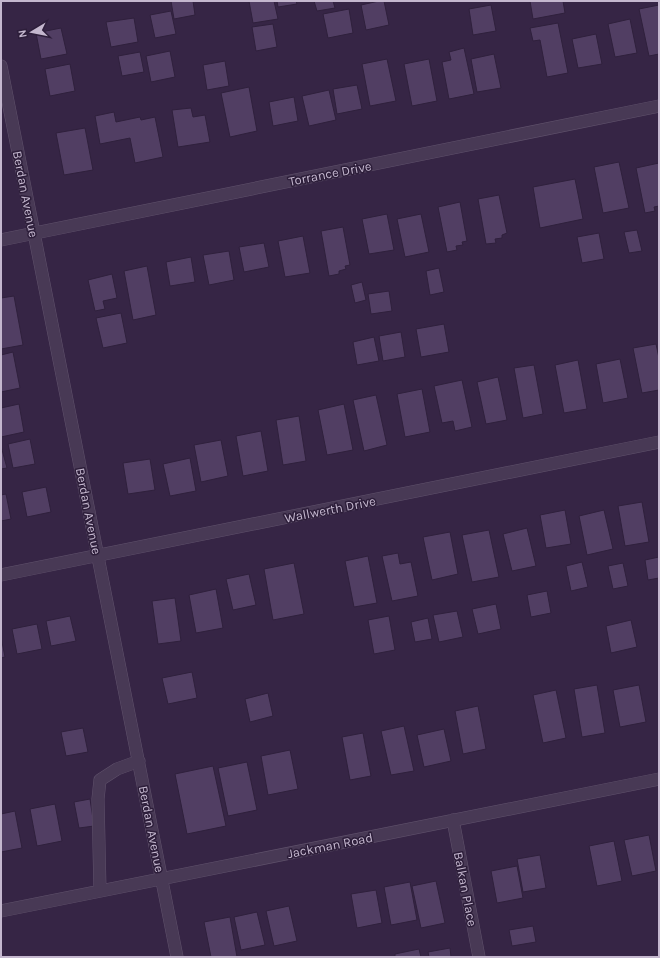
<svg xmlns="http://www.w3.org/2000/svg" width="660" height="958" font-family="Karla,sans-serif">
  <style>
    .building { fill: #513e63; stroke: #2f203c }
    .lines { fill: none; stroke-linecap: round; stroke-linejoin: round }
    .minor-casing { stroke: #60526c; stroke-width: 13 }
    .minor { stroke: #483955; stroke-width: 12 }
    .labels { text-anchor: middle; stroke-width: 3; stroke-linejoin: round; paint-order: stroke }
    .street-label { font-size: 13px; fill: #c4b7ce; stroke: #2d1e3a }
  </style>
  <rect width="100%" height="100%" fill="#362545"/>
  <path class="building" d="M171 1H193L195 15 174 19Z
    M249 1H274L278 19 253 23Z
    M277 1H296L297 4 278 7Z
    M314 1H333L335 8 317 11Z
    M379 1H384L389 25 366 30 361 5Z
    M530 1H563L565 13 533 19Z
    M491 5 496 31 473 35 469 9Z
    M659 5V54L649 56 639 9Z
    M349 9 353 33 328 38 323 14Z
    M171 11 176 34 155 38 150 15Z
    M134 18 138 42 111 47 106 22Z
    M630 19 637 53 615 57 608 24Z
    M558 23 568 73 547 77 540 40 533 41 530 28Z
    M273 24 277 47 256 51 252 27Z
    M61 28 67 54 41 59 36 33Z
    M596 34 602 64 578 68 572 39Z
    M464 48 474 94 449 99 442 62 451 60 449 52Z
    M170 51 175 77 151 82 146 56Z
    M140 52 144 72 122 76 118 56Z
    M494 54 501 88 477 92 471 59Z
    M387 59 396 101 370 106 362 64Z
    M429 59 437 101 412 106 404 64Z
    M225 61 229 86 207 90 203 65Z
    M70 64 75 91 50 96 45 69Z
    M357 85 362 109 337 114 333 89Z
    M249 87 257 131 230 137 221 93Z
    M329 90 336 120 309 126 302 96Z
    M294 97 298 121 273 126 269 102Z
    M191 108 193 117 205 115 210 142 178 147 172 110Z
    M114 112 116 122 140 117 141 120 155 117 163 157 135 163 130 138 100 144 95 116Z
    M85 128 93 170 64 175 56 133Z
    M619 162 629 208 603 213 594 167Z
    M659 163V206L654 207 655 211 645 213 636 168Z
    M575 179 583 219 540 228 533 187Z
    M499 195 507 233 502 235V238L495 239 496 243 486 244 478 199Z
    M460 202 467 241 462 242 463 245 456 246 457 250 447 252 438 207Z
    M387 214 394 250 369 254 362 219Z
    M421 214 429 252 405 257 397 219Z
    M343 227 350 265 345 266 346 269 339 271V274L329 276 321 231Z
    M637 230 642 251 629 253 624 232Z
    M599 233 604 259 582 263 577 237Z
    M303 236 310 273 285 277 278 241Z
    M264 243 269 267 244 272 239 247Z
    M229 251 234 280 209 285 203 255Z
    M191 257 195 282 170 286 166 262Z
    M147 266 156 315 133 320 124 271Z
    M439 268 444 292 430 295 426 271Z
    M112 274 117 298 103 301 105 309 95 311 88 280Z
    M362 282 366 300 355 303 351 285Z
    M389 291 392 311 371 314 368 294Z
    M14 296 23 345 1 349V298Z
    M121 313 127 343 103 348 96 318Z
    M444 324 449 352 421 357 416 329Z
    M401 332 405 357 383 361 379 336Z
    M374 337 379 361 357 365 353 342Z
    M656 344 659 358V390L642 393 633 348Z
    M13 352 20 388 1 392V355Z
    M620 359 628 398 603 403 596 364Z
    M578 360 587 409 564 413 555 365Z
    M534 365 543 414 523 418 514 368Z
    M498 377 507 420 486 424 477 382Z
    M462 380 472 427 455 431 453 421 442 423 434 386Z
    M422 389 430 432 405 437 397 394Z
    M376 395 387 445 364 451 353 400Z
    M19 404 24 432 1 437V408Z
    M344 404 353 450 327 455 318 410Z
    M299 416 306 461 283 465 276 420Z
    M261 431 268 471 243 476 236 436Z
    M30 439 35 464 13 468 8 444Z
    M221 440 228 476 201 482 194 445Z
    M1 446 7 468 1 469Z
    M190 458 196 491 170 496 163 464Z
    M150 459 155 490 128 494 123 463Z
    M46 487 51 512 27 517 22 492Z
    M6 494 11 519 1 521V495Z
    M642 502 649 542 625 546 618 506Z
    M565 510 571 544 546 548 540 515Z
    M604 510 613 549 587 555 579 516Z
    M527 528 536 566 512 571 503 534Z
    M489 530 499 577 472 582 462 535Z
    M450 532 458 574 432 580 423 537Z
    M398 553 400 564 411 562 418 596 392 601 382 556Z
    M368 556 377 603 354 607 345 561Z
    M659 557V578L648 580 645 560Z
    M582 562 588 587 571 591 566 566Z
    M294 563 304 614 273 620 264 569Z
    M623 563 628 586 613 589 608 566Z
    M249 574 256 605 233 610 226 579Z
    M216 589 223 628 196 633 189 595Z
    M547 591 551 613 531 617 527 595Z
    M175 598 181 641 158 644 152 601Z
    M496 604 501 629 478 634 472 609Z
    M457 611 463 637 439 642 433 615Z
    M70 616 76 641 51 646 46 621Z
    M389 616 395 650 374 654 368 620Z
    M428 618 432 639 415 642 411 622Z
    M631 620 637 647 611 653 606 626Z
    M37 624 42 649 17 654 12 629Z
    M1 637 5 657 1 658Z
    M192 672 197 698 168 704 162 678Z
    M597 685 605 733 582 737 574 689Z
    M639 685 646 722 620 727 613 690Z
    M556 690 566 738 543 743 533 695Z
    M268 693 273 716 250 722 245 699Z
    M478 706 486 749 463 754 455 711Z
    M404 726 414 771 391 775 381 731Z
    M83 728 88 752 66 756 61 732Z
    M444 729 451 761 424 767 417 735Z
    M363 733 371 776 350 780 342 737Z
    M290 750 298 789 268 795 261 756Z
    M247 762 257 810 228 816 218 768Z
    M213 766 226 826 187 834 175 774Z
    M90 799 94 826 79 828 74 802Z
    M55 804 62 841 37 846 30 809Z
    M15 811 22 848 1 852V814Z
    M649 835 656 871 632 876 624 840Z
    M614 841 622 881 597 886 589 846Z
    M540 855 546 888 523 892 517 859Z
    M517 866 523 898 497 903 491 871Z
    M436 881 445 923 421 928 412 886Z
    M410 882 417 920 391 925 384 887Z
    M376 890 382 923 357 928 351 894Z
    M289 906 297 941 274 946 266 911Z
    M257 912 265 945 241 950 234 917Z
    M230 917 237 957H211L204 922Z
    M533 926 536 942 512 946 509 930Z
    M450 948 451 957H429L428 952Z
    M419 949 421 957H395V954Z"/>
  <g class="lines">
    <g class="minor-casing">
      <path id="minor" d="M1 66 177 957
        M1 240 659 106
        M1 575 659 442
        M453 820 479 957
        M100 891 98 799 100 780 117 769 139 761
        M1 911 659 779"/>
    </g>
    <use href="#minor" class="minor"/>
  </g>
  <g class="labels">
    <g class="street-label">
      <text transform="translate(330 173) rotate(-11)" y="5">Torrance Drive</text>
      <text transform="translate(26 194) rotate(79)" y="5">Berdan Avenue</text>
      <text transform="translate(330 509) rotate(-11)" y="5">Wallwerth Drive</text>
      <text transform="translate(89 511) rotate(79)" y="5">Berdan Avenue</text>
      <text transform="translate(152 829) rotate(79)" y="5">Berdan Avenue</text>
      <text transform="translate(330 845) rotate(-11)" y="5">Jackman Road</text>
      <text transform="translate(466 889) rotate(79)" y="5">Balkan Place</text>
    </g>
  </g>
  <rect width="660" height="958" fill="none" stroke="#c4b7ce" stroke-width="4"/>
  <g transform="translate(32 32) rotate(260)" stroke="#2d1e3a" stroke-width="3" paint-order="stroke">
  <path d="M0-3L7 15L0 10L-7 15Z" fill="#c4b7ce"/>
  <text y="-6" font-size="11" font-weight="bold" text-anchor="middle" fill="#c4b7ce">N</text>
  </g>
</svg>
